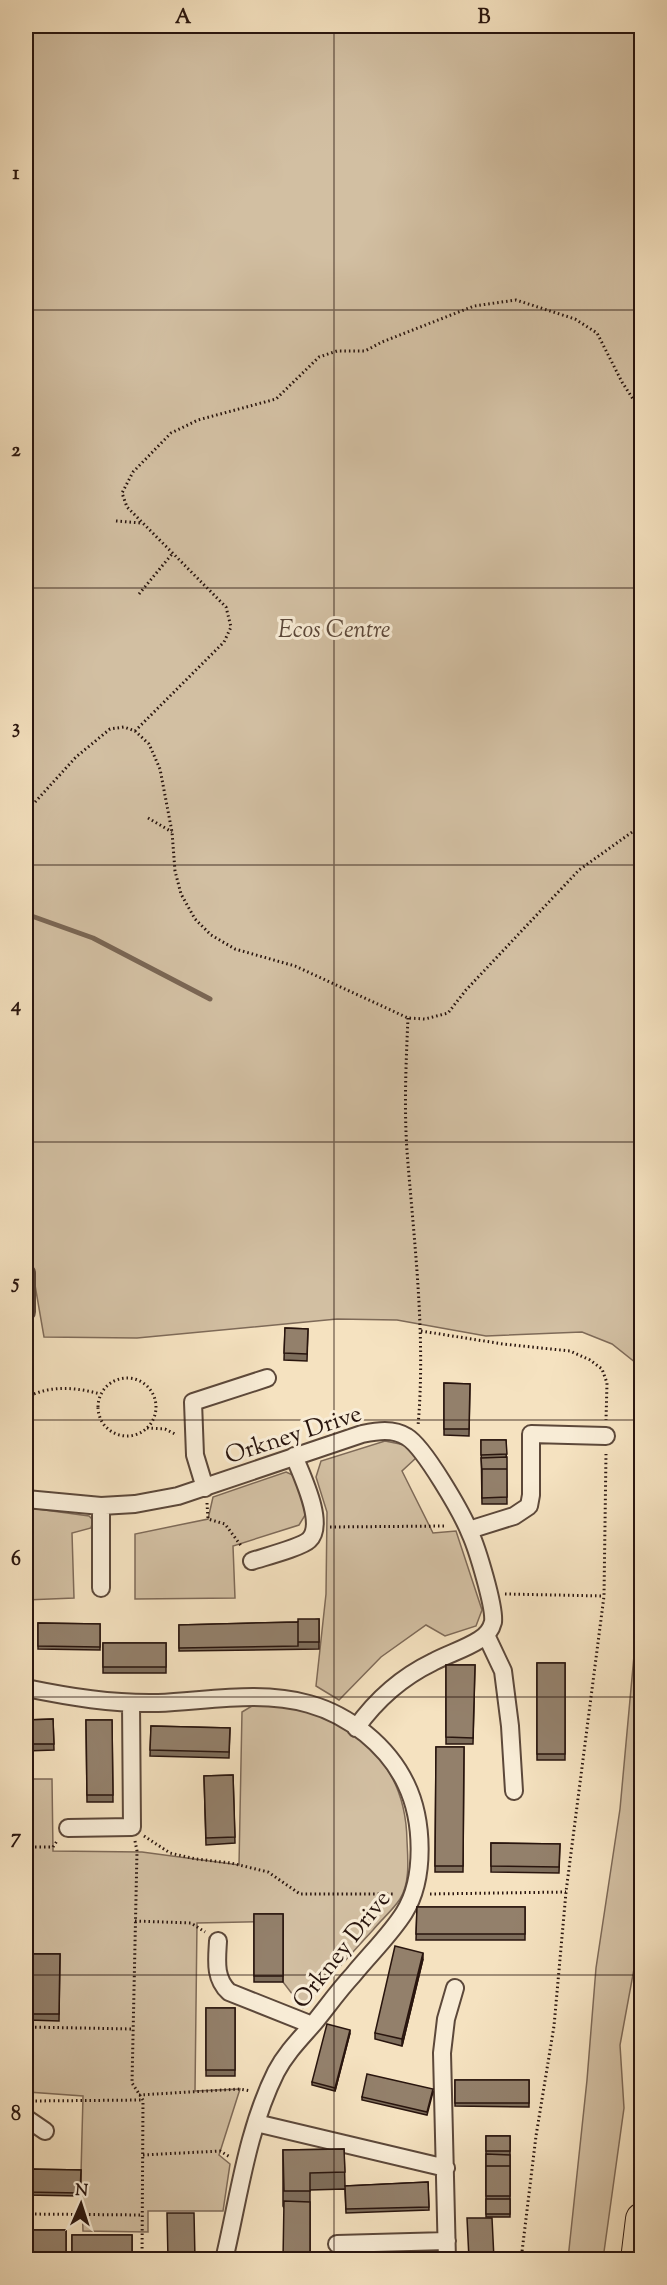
<svg xmlns="http://www.w3.org/2000/svg" width="667" height="2285" font-family="'Sorts Mill Goudy',serif">
  <style>
    .green { fill: #d2bfa2; stroke: #7e6a58; stroke-width: 1.5 }
    .lines { fill: none; stroke-linecap: round; stroke-linejoin: round }
    .stream { stroke: #7a6654; stroke-width: 5 }
    .minor-casing { stroke: #5c483a; stroke-width: 20 }
    .motorway-casing { stroke: #29150e; stroke-width: 34 }
    .path { stroke: #29150e; stroke-width: 3; stroke-dasharray: 1.5 3; stroke-linecap: butt }
    .minor { stroke: #f8ecd6; stroke-width: 16 }
    .motorway { stroke: #f5e2c0; stroke-width: 32 }
    .wall { fill: #7e6e5c; stroke: #29150e; stroke-width: 1.5 }
    .shaded-wall { fill: #675a4b; stroke: #29150e; stroke-width: 1.5 }
    .building { fill: #93806b; stroke: #29150e; stroke-width: 1.5 }
    .grid { fill: none; stroke: #29150e; stroke-width: 1.5; stroke-opacity: 0.55 }
    .labels { text-anchor: middle; stroke-width: 6; stroke-linejoin: round; paint-order: stroke }
    .park-label { font-size: 24px; font-style: italic; fill: #5c483a; stroke: #f8ecd6 }
    .street-label { font-size: 24px; fill: #29150e; stroke: #f8ecd6 }
    .neatline { fill: none; stroke: #29150e; stroke-width: 2 }
    .grid-label { font-size: 20px; text-anchor: middle; font-weight: bold; fill: #29150e }
  </style>
  <rect width="100%" height="100%" fill="#f5e2c0"/>
  <filter id="stains"><feTurbulence type="fractalNoise" baseFrequency=".00333" numOctaves="4"/><feColorMatrix values="0 0 0 0 .2 0 0 0 0 .09 0 0 0 0 .02 0 0 0 .5 -.17"/></filter>
  <radialGradient id="worn" r=".72"><stop offset=".6" stop-color="#630" stop-opacity="0"/><stop offset="1" stop-color="#630" stop-opacity=".3"/></radialGradient>
  <path class="green" d="M26 26H641V1367L612 1344 582 1332 486 1336 397 1320 337 1319 137 1338 44 1337 26 1233Z
    M385 1441 405 1445 416 1458 402 1471 433 1533 456 1531 482 1610 476 1626 445 1636 426 1625 381 1657 339 1700 316 1686 326 1594 327 1512 316 1477 321 1461Z
    M286 1472 295 1476 307 1512 299 1525 233 1546 235 1598 135 1599V1534L208 1519 213 1497Z
    M30 1508 89 1516 93 1520 91 1528 72 1533 74 1598 26 1600V1511Z
    M641 1579V1931L620 2045 624 2108 603 2259H568L587 2080 596 1968 620 1809Z
    M257 1703C269 1705 282 1705 293 1708 362 1724 406 1769 407 1841 408 1860 410 1883 400 1899 393 1910 381 1920 373 1930 349 1956 326 1982 303 2008L283 1982V1921L197 1923 195 2091 240 2089 219 2155 230 2164 223 2211H148V2232L83 2231 81 2174 83 2096 28 2092 26 2083V2023L29 2020V1960L26 1961V1779H52L53 1851 142 1852 239 1865 242 1712Z"/>
  <g class="lines">
    <path class="stream" d="M26 914 93 938 210 999"/>
    <g class="minor-casing">
      <path id="minor" d="M26 1273V1312
        M205 1488 195 1455 193 1402 267 1378
        M26 1499 101 1506 135 1504 178 1496 362 1434C377 1431 393 1428 407 1437 424 1447 462 1513 470 1533 477 1548 495 1607 493 1622 491 1630 486 1636 479 1640 465 1649 448 1654 433 1662 402 1677 376 1700 356 1728
        M469 1530 514 1516 529 1506 531 1495V1434L606 1436
        M252 1561C264 1557 302 1547 309 1540 326 1524 301 1474 294 1456
        M101 1588V1506
        M486 1635 503 1671 510 1726 514 1791
        M26 1688C70 1697 112 1704 158 1703 207 1701 261 1690 309 1704 349 1715 388 1746 406 1784 423 1819 426 1878 404 1913 390 1935 370 1954 353 1975 339 1990 327 2007 314 2023 300 2039 286 2053 276 2072 247 2130 239 2197 224 2260
        M68 1828 132 1827 131 1703
        M218 1941C217 1960 214 1978 229 1992L312 2025
        M26 2118 45 2131
        M256 2123 446 2168
        M337 2244 447 2241
        M447 2260 442 2053 446 2019 455 1988"/>
    </g>
    <g class="motorway-casing">
      <path id="motorway" d="M637 2260 642 2219"/>
    </g>
    <path class="path" d="M116 521 141 523
      M139 594 172 554
      M135 731 224 642 231 627 226 607 127 507 122 493 133 472 171 433 198 420 276 399 319 357 337 351H365L382 342 474 306 516 300 575 319 597 333 622 382 633 399 642 407
      M26 812 76 757 110 729 124 727 135 731 149 744 160 769 172 832 175 871 181 894 195 919 211 935 235 949 295 966 408 1018 425 1019 448 1013 466 990 579 870 642 825
      M148 818 172 832
      M408 1018C406 1062 404 1107 407 1151 414 1242 426 1334 418 1426
      M421 1331 503 1344 570 1351 590 1360 602 1369 607 1383 606 1420
      M98 1407a29 29 0 1 1 58 0a29 29 0 1 1-58 0Z
      M26 1398C48 1385 76 1387 100 1394
      M147 1428 165 1429 177 1435
      M207 1503 208 1519 225 1524 242 1547
      M330 1527 447 1526
      M505 1594 604 1596
      M144 1836 170 1853 196 1859 231 1863 268 1872 300 1894H394
      M135 1841 137 1851 132 2083 143 2100 142 2260
      M26 1847H53L57 1841
      M430 1894 566 1892
      M135 1921 191 1923 205 1932
      M26 2027 133 2029
      M139 2095 240 2089 251 2091
      M31 2101 143 2100
      M143 2155 220 2151 230 2157
      M26 2214 142 2215
      M521 2260 536 2136 554 2026 566 1892 604 1596 606 1454"/>
    <use href="#minor" class="minor"/>
    <use href="#motorway" class="motorway"/>
  </g>
  <path class="wall" d="M285 1328 308 1329 307 1361 284 1360Z
    M444 1383 470 1384 469 1436 444 1435Z
    M481 1440H506L507 1504H482Z
    M319 1619V1649L179 1651V1625L298 1622Z
    M38 1623 100 1624V1650L38 1649Z
    M103 1643H166V1673H103Z
    M537 1663H565V1760H537Z
    M446 1665H475L473 1744H446Z
    M53 1719 54 1750 26 1751V1720Z
    M86 1720H112L113 1802H87Z
    M151 1726 230 1728 229 1758 150 1756Z
    M436 1747H464L463 1872H435Z
    M233 1775 235 1843 206 1845 204 1776Z
    M491 1843 560 1844 559 1873 491 1872Z
    M417 1907H525V1940H416Z
    M254 1914H283V1982H254Z
    M29 1954H60L59 2021 29 2020Z
    M423 1959 402 2046 375 2039V2033Z
    M206 2008H235V2076H206Z
    M350 2033 335 2091 312 2085V2082Z
    M455 2080H529V2107L455 2106Z
    M433 2092 427 2115 362 2100V2097Z
    M486 2136H510V2217H486Z
    M344 2149 345 2186 428 2182 429 2210 346 2213 345 2189 310 2190V2259L283 2206V2150Z
    M26 2169 81 2170 80 2196 26 2195Z
    M26 2230H66V2259H26Z
    M72 2235H132V2258L72 2259Z"/>
  <path class="shaded-wall" d="M423 1953V1959L402 2046V2039Z
    M350 2030V2033L335 2091V2088Z"/>
  <path class="building" d="M285 1328 308 1329 307 1354 284 1353Z
    M444 1383 470 1384 469 1429H444Z
    M481 1440H506L507 1454 481 1455Z
    M507 1457V1469H482V1472L481 1458Z
    M482 1469H507V1497L482 1498Z
    M298 1619H319V1642H298Z
    M298 1622V1646L179 1648V1625Z
    M38 1623 100 1624V1647L38 1646Z
    M103 1643H166V1667H103Z
    M537 1663H565V1754H537Z
    M446 1665H475L473 1738 446 1737Z
    M53 1719 54 1744H26V1720Z
    M86 1720H112L113 1795H87Z
    M151 1726 230 1728 229 1752 150 1750Z
    M436 1747H464L463 1866H435Z
    M233 1775 235 1837 206 1838 204 1776Z
    M491 1843 560 1844 559 1867 491 1866Z
    M417 1907H525V1934H416Z
    M254 1914H283V1976H254Z
    M395 1946 423 1953 402 2039 375 2033Z
    M29 1954H60L59 2014H29Z
    M206 2008H235V2070H206Z
    M327 2024 350 2030 335 2088 312 2082Z
    M367 2074 433 2089 427 2112 362 2097Z
    M455 2080H529V2103H455Z
    M486 2136H510V2151H486Z
    M344 2149 345 2172 310 2173V2191H284L283 2150Z
    M486 2154 510 2155V2166H486V2167Z
    M486 2166H510V2196H486Z
    M26 2169 81 2170 80 2193 26 2192Z
    M428 2182 429 2207 346 2209 345 2186Z
    M486 2199H510V2214H486Z
    M284 2201 310 2202V2259H283Z
    M167 2213H194L195 2259H168Z
    M467 2218H492L494 2259H469Z
    M26 2230H66V2253H26Z
    M72 2235H132V2255H72Z"/>
  <path class="grid" d="M334 26V2260M26 310H642M26 588H642M26 865H642M26 1142H642M26 1420H642M26 1697H642M26 1975H642"/>
  <g class="labels">
    <g class="park-label">
      <text x="334" y="637">Ecos Centre</text>
    </g>
    <g class="street-label">
      <text transform="translate(293 1434) rotate(-18)" y="8">Orkney Drive</text>
      <text transform="translate(341 1949) rotate(-52)" y="8">Orkney Drive</text>
    </g>
  </g>
  <rect width="667" height="2285" fill="none" stroke="#f5e2c0" stroke-width="66"/>
  <g transform="translate(81 2204) rotate(3)" stroke="#f8ecd6" stroke-width="4.5" paint-order="stroke">
  <path d="M0-4.5L10 22L0 15L-10 22Z" fill="#29150e"/>
  <text y="-9" font-size="16" font-weight="bold" text-anchor="middle" fill="#29150e">N</text>
  </g>
  <rect x="33" y="33" width="601" height="2219" class="neatline"/>
  <g class="grid-label">
    <text x="183" y="23">A</text>
    <text x="484" y="23">B</text>
    <text x="16" y="179">1</text>
    <text x="16" y="456">2</text>
    <text x="16" y="733">3</text>
    <text x="16" y="1011">4</text>
    <text x="16" y="1288">5</text>
    <text x="16" y="1565">6</text>
    <text x="16" y="1843">7</text>
    <text x="16" y="2120">8</text>
  </g>
  <rect width="100%" height="100%" filter="url(#stains)"/>
  <rect width="100%" height="100%" fill="url(#worn)"/>
</svg>
